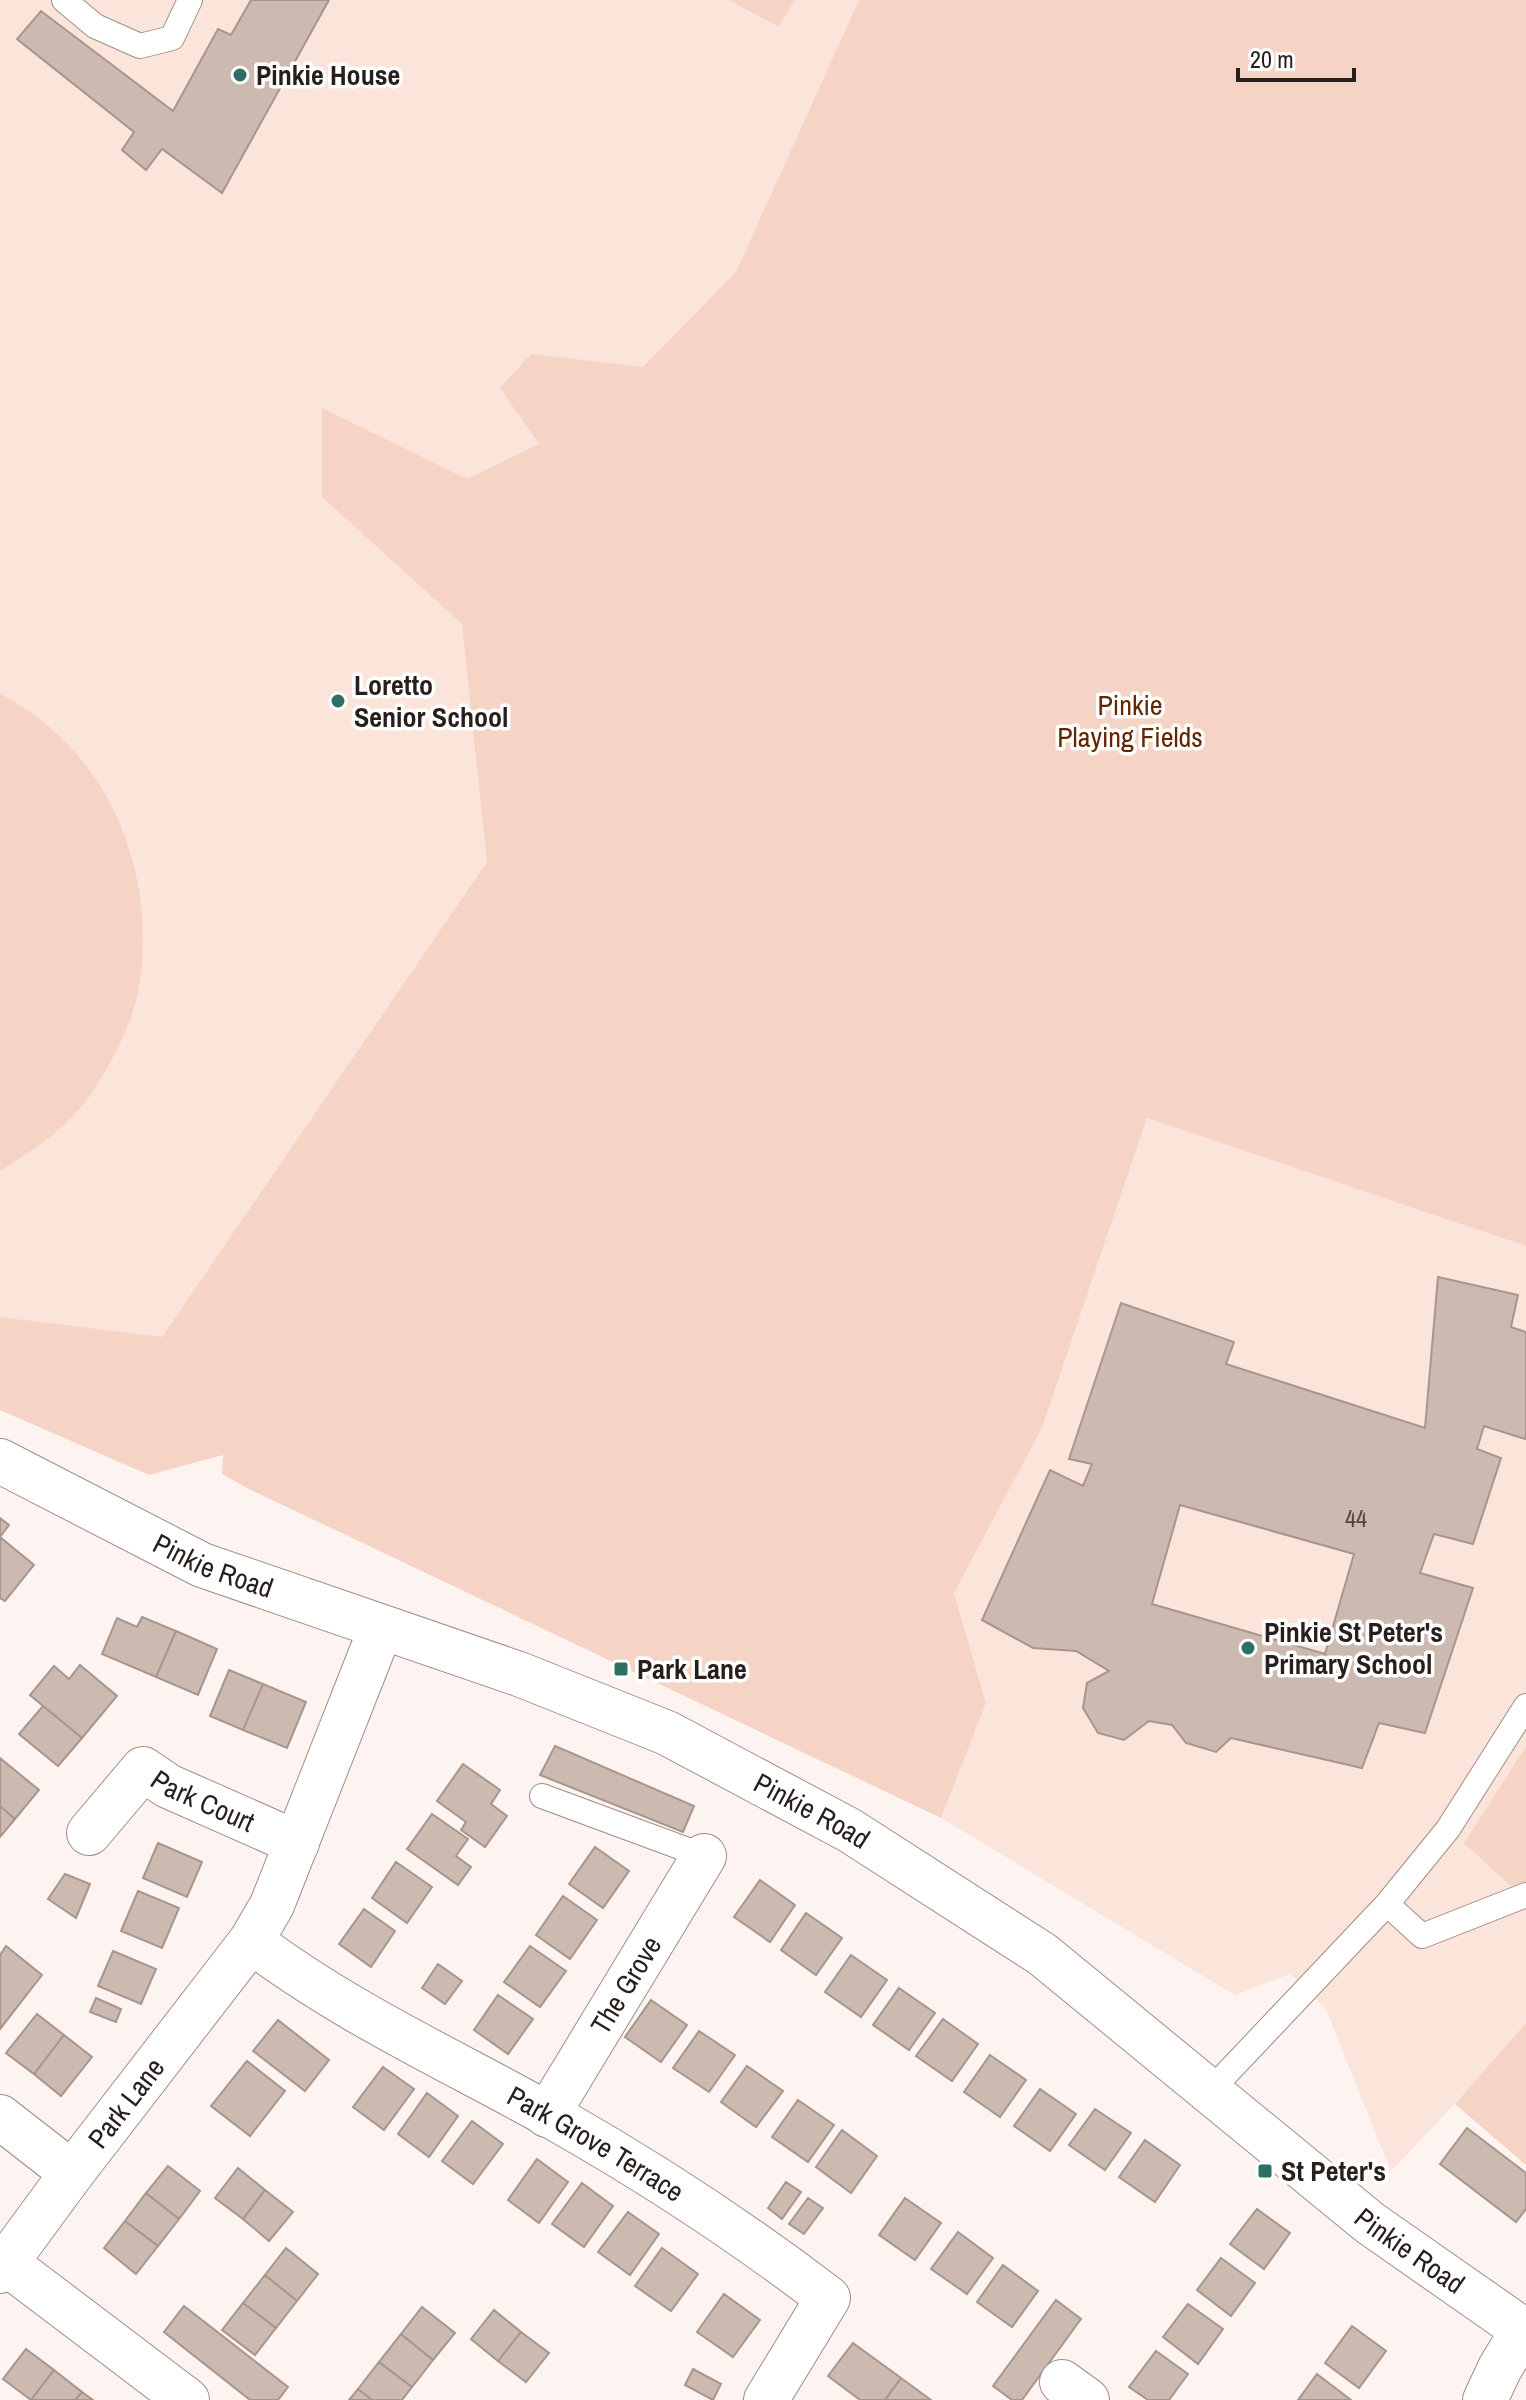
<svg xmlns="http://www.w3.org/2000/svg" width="1526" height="2400" font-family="'Archivo Narrow',sans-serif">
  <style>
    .built { fill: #fbe4da }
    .green { fill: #f6d4c5 }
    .building { fill: #ccb9b0; stroke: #a8958d; stroke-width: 2; fill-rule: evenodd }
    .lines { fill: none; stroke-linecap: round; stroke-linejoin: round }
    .lane-casing { stroke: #a08e85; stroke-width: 26 }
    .street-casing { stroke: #a08e85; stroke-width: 46 }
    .secondary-casing { stroke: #a08e85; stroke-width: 46 }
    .lane { stroke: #fff; stroke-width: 24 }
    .street { stroke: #fff; stroke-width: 44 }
    .secondary { stroke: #fff; stroke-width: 44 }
    .poi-dot { fill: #2c7064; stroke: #fff; stroke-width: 3 }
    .labels { text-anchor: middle; stroke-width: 7; stroke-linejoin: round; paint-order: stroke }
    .number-label { font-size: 24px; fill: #504641 }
    .poi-label { font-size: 28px; font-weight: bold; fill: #271f1c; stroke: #fff; text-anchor: start }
    .park-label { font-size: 28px; fill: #642600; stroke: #fff }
    .street-label { font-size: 28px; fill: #271f1c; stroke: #fff }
  </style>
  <rect width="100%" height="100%" fill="#fdf4f1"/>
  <path class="built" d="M0 0H1083L227 1421 0 1379Z
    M1147 1118 1526 1246V1746L1464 1843 1526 1899V2023L1487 2070 1391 2171 1326 2009 1290 1974 1235 1995 941 1818 986 1703 954 1593 1042 1428Z"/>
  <path class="green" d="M729 0H794L779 27Z
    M859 0H1526V1246L1147 1118 1042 1428 954 1593 986 1703 941 1818 249 1489 222 1474 223 1455 149 1475 0 1410V1317L162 1337 487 862 462 624 322 497V408L467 479 539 444 500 388 531 354 643 367 736 272Z
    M0 694C106 748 156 866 140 981 135 1020 111 1065 89 1097 66 1129 32 1151 0 1171Z
    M1526 1746V1900L1464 1843Z
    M1526 2023V2165L1455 2104Z"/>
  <path class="building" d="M251 0H329L222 193 162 149 146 170 122 150 134 132 17 39 41 11 173 111 218 29 231 35Z
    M1438 1277 1518 1295 1511 1327 1526 1332V1435L1525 1439 1484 1426 1477 1449 1501 1458 1473 1544 1434 1534 1420 1573 1473 1588 1425 1733 1379 1723 1362 1768 1231 1738 1216 1752 1186 1743 1172 1725 1149 1721 1124 1740 1098 1733 1083 1708 1087 1683 1109 1671 1076 1651 1033 1648 982 1620 1050 1470 1083 1486 1092 1464 1069 1459 1121 1303 1234 1342 1226 1364 1425 1428ZM1180 1505 1354 1554 1325 1654 1152 1604Z
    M0 1518 9 1525 0 1537Z
    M0 1537 34 1565 5 1601 0 1598Z
    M142 1617 176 1631 156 1677 102 1654 117 1618 137 1627Z
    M176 1631 217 1649 198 1695 156 1677Z
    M80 1665 117 1696 82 1738 30 1695 54 1666 69 1679Z
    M229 1670 263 1684 243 1730 210 1716Z
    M263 1684 306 1702 287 1748 243 1730Z
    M43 1706 82 1738 58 1766 19 1734Z
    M555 1746 694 1806 683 1832 540 1775Z
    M0 1758 39 1790 15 1819 0 1806Z
    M463 1764 500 1790 491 1804 507 1816 485 1847 461 1830 466 1822 437 1801Z
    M0 1806 15 1819 0 1837Z
    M432 1814 468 1839 456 1856 471 1867 458 1885 407 1849Z
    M158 1843 202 1862 187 1897 143 1878Z
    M595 1847 629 1871 603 1908 569 1884Z
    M396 1862 432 1887 407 1923 372 1898Z
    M65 1874 90 1884 76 1918 48 1899Z
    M760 1880 795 1905 770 1942 734 1917Z
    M138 1891 179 1908 162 1948 121 1931Z
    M563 1896 597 1920 570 1959 536 1935Z
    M364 1909 395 1931 371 1967 339 1944Z
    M806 1913 842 1938 816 1975 781 1950Z
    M6 1946 42 1975 0 2029V1955Z
    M530 1946 566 1971 540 2007 504 1982Z
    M113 1951 156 1969 141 2004 98 1986Z
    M851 1955 887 1980 861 2017 825 1992Z
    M438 1964 462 1981 445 2004 422 1988Z
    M899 1988 935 2013 909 2050 873 2025Z
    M498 1995 533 2019 508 2054 474 2030Z
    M96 1998 121 2009 116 2022 90 2012Z
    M651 2000 687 2025 661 2062 625 2037Z
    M37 2014 64 2035 34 2074 6 2053Z
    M943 2019 978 2044 952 2081 916 2056Z
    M278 2020 329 2060 305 2091 253 2051Z
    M699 2031 735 2055 709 2092 673 2068Z
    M64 2035 92 2057 61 2096 34 2074Z
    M990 2055 1026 2080 1000 2117 964 2092Z
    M247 2061 285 2091 250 2136 211 2106Z
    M747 2066 783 2091 756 2127 721 2102Z
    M383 2067 414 2089 384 2130 353 2107Z
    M1040 2089 1076 2114 1050 2151 1014 2126Z
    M427 2093 458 2116 429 2157 398 2134Z
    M798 2100 834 2125 808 2162 772 2137Z
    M1095 2109 1131 2133 1105 2170 1069 2145Z
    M472 2121 503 2144 473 2184 442 2161Z
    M1467 2128 1526 2173V2209L1516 2222 1440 2164Z
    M842 2130 877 2156 851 2193 816 2167Z
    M1145 2140 1180 2165 1155 2202 1119 2177Z
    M537 2159 568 2182 539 2223 508 2200Z
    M168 2166 200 2191 179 2219 146 2193Z
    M238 2168 265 2190 243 2219 215 2198Z
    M786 2182 801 2192 782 2219 768 2208Z
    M582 2183 613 2206 584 2247 552 2224Z
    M265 2190 293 2212 269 2241 243 2219Z
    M146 2193 179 2219 158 2246 125 2221Z
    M808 2198 823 2208 804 2234 789 2224Z
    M905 2198 941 2223 915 2260 879 2235Z
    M1257 2209 1290 2233 1264 2269 1230 2244Z
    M628 2212 659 2234 630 2275 598 2252Z
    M125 2221 158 2246 136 2274 104 2248Z
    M958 2232 993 2258 967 2294 931 2269Z
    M286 2248 318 2274 297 2301 265 2275Z
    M662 2248 698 2274 671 2311 635 2286Z
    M1221 2258 1255 2283 1231 2316 1197 2290Z
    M1003 2265 1038 2291 1012 2327 977 2302Z
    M265 2275 297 2301 276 2328 243 2303Z
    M724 2294 760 2320 733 2357 697 2332Z
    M1056 2300 1081 2319 1022 2400H1012L993 2386Z
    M243 2303 276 2328 255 2355 222 2330Z
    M1188 2304 1223 2329 1198 2364 1163 2337Z
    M184 2306 288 2387 278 2400H250L164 2332Z
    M422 2307 455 2333 433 2360 401 2334Z
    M494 2310 521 2332 498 2361 471 2339Z
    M1352 2326 1386 2351 1359 2388 1325 2363Z
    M521 2332 549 2353 526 2382 498 2361Z
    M401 2334 433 2360 412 2387 379 2362Z
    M853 2343 901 2378 885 2400H860L828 2376Z
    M26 2349 54 2370 31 2400 3 2379Z
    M1156 2351 1188 2374 1169 2400H1148L1129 2387Z
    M379 2362 412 2387 402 2400H372L358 2389Z
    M693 2369 721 2384 713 2400 685 2385Z
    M54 2370 82 2392 75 2400H31Z
    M1317 2374 1351 2400H1298Z
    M901 2378 931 2400H885Z
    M358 2389 372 2400H349Z
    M82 2392 93 2400H75Z"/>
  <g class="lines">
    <g class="lane-casing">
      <path id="lane" d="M64 0 95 26 140 46 172 38 190 0
        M542 1796 704 1856
        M1387 1904 1422 1936 1526 1895
        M1210 2091 1387 1904 1448 1829 1526 1706"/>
    </g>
    <g class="street-casing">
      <g id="street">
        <path id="s1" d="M89 1833 143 1769 168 1786 297 1843"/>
        <path id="s2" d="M251 1941C346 2013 457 2063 560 2121 653 2174 743 2233 828 2298L766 2400"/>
        <path id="s3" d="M547 2115 704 1856"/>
        <path d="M0 2117 72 2173"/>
        <path d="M6 2263 187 2400"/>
        <path id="s4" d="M0 2271 72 2173 251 1941 272 1905 381 1628"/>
        <path d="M1062 2382 1087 2400"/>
        <path d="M1485 2400 1500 2368 1523 2330"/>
      </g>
    </g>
    <g class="secondary-casing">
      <g id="secondary">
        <path id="s5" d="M0 1461 202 1565 519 1674 667 1733 849 1830 1042 1954 1370 2223 1526 2332"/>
      </g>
    </g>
    <use href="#lane" class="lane"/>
    <use href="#street" class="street"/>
    <use href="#secondary" class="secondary"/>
  </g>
  <g class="poi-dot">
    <circle cx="240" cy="75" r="8"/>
    <circle cx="338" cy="701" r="8"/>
    <circle cx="1248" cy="1648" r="8"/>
    <rect x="613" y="1661" width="16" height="16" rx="4"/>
    <rect x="1257" y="2163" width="16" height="16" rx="4"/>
  </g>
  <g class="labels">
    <g class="number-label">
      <text x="1356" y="1527">44</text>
    </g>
    <g class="poi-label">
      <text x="256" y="85">Pinkie House</text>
      <text x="354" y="695">Loretto<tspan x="354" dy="32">Senior School</tspan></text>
      <text x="1264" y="1642">Pinkie St Peter's<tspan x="1264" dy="32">Primary School</tspan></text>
      <text x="637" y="1679">Park Lane</text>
      <text x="1281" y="2181">St Peter's</text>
    </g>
    <g class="park-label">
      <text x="1130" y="715">Pinkie<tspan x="1130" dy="32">Playing Fields</tspan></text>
    </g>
    <g class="street-label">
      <text dy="10" stroke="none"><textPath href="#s5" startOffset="238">Pinkie Road</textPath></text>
      <text dy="10" stroke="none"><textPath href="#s1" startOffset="152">Park Court</textPath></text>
      <text dy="10" stroke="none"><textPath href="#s5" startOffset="886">Pinkie Road</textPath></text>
      <text dy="10" stroke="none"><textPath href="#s3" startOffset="152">The Grove</textPath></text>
      <text dy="10" stroke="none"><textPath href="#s4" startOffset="210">Park Lane</textPath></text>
      <text dy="10" stroke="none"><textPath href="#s2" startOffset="400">Park Grove Terrace</textPath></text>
      <text dy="10" stroke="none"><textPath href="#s5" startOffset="1630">Pinkie Road</textPath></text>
    </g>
  </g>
  <path d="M1238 68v12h116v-12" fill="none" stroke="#271f1c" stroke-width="4"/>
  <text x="1250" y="68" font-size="24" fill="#271f1c" stroke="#ffffff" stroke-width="6" paint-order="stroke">20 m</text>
</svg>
